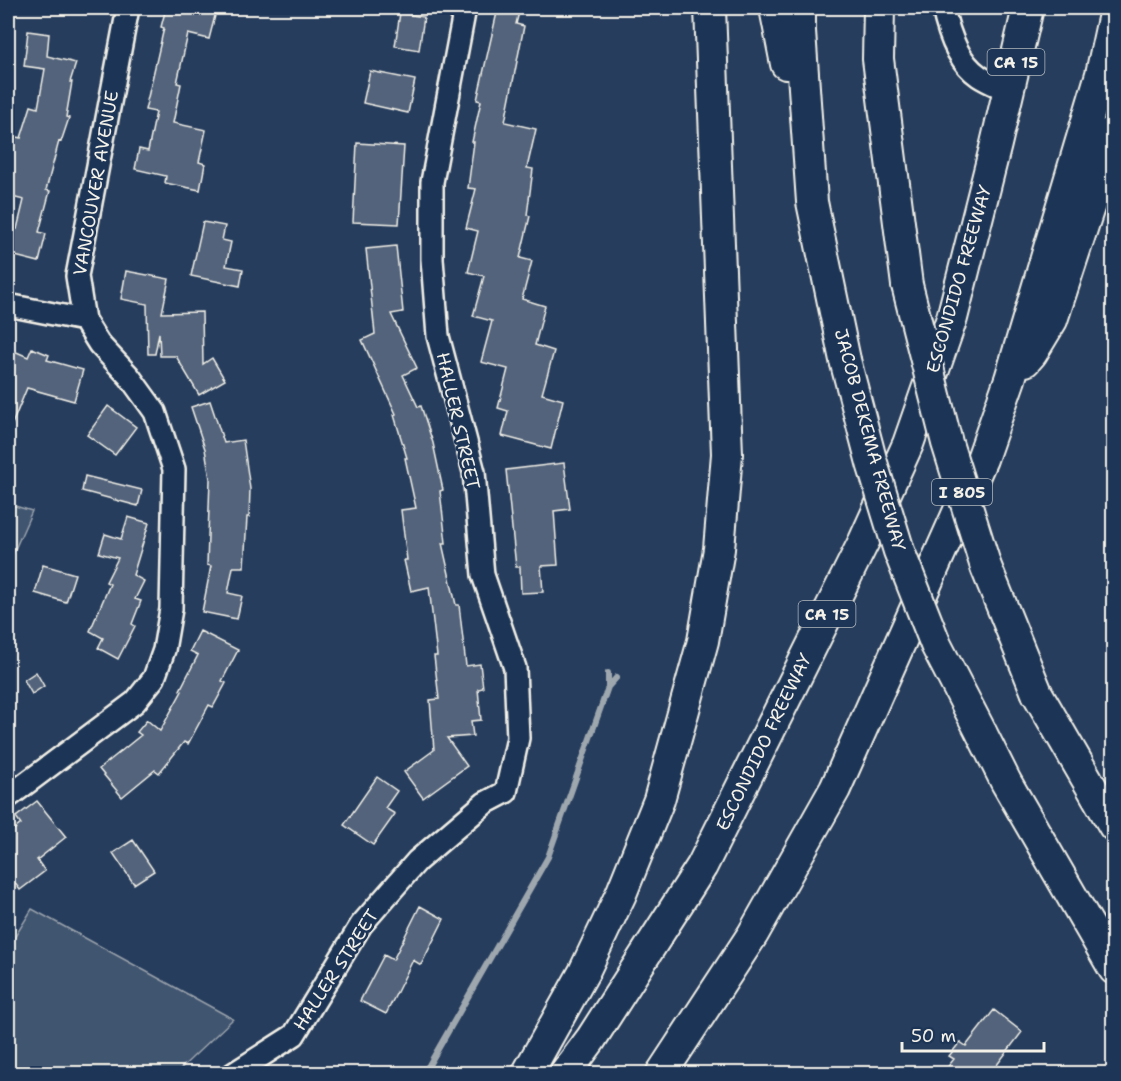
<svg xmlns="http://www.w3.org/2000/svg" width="1121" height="1081" font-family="'Shantell Sans',sans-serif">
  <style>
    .green { fill: #40546f; stroke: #9aa2ac; stroke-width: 1.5 }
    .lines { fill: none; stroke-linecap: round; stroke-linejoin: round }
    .stream { stroke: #9fa7ae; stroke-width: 6 }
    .building { fill: #52647b; stroke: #f4f1e8; stroke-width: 1.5 }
    .minor-casing { stroke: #f4f1e8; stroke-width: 26 }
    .highway-casing { stroke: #f4f1e8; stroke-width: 34 }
    .minor { stroke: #1d3557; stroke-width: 21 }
    .highway { stroke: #1d3557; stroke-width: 30 }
    .highway-bridge-casing { stroke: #f4f1e8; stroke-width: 34; stroke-linecap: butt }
    .highway-bridge { stroke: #1d3557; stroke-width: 30 }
    .labels { text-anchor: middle; stroke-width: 5; stroke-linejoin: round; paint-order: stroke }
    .shield { fill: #1d3557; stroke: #b4b9bc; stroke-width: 1.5 }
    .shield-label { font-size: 16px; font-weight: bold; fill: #f4f1e8 }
    .street-label { font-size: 18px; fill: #f4f1e8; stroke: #1d3557 }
  </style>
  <rect width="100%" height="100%" fill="#263d5d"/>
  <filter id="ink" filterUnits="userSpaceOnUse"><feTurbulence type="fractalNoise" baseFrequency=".0167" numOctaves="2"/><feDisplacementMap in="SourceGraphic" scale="12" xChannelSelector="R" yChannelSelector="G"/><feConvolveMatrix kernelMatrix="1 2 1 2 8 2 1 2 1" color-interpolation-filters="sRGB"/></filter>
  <g filter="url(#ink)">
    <path class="green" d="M8 504 32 511 8 565Z
      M32 909 233 1019 176 1073H8V948Z"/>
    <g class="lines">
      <path class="stream" d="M608 687 617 677
        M422 1074 429 1065 548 857 608 687V673"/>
    </g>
    <path class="building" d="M166 8H217L209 39 188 34 177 83 181 84 173 123 206 130 199 162 205 164 200 190 165 183 166 176 135 169 139 149 148 151 156 112 145 110 164 28 161 27Z
      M498 8H520L516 24 524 26 505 122 536 129 527 168 533 169 527 215 530 216 520 258 532 261 522 299 545 306 535 345 554 351 542 394 563 400 551 449 502 436 508 411 498 408 508 369 481 362 492 321 473 316 484 276 468 272 478 231 466 228 476 189 468 188 474 142H472L481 101 477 100Z
      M400 13 424 17 419 50 395 46Z
      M28 31 49 34 47 56 76 63 70 82H72L66 117 69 118 61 142 59 141 46 190 50 191 39 232 46 234 39 262 11 255 12 249 8 248V227L17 229 24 200 8 196V135L21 138 31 106 38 108 45 69 24 66Z
      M370 71 415 80 408 113 363 103Z
      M357 143 404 146 399 224 353 222Z
      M203 222 225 226 222 240 231 242 226 266 243 269 240 286 191 276Z
      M396 246 403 312 391 314 417 368 403 375 418 407 421 406 433 443 443 490 440 491 446 543H442L456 605H459L466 666 480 664 483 688 478 689 481 720 471 721 473 736 447 738 467 766 423 798 404 772 434 750 430 700 439 699 434 656H437L429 587 411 591 404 560H407L401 510 416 508 405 458H407L394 415 396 414 362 340 375 334 366 249Z
      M126 271 169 279 162 313 202 312 203 364 212 358 225 380 199 395 176 356H160L159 333 155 354H148L147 304 121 299Z
      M32 348 49 355 47 360 83 370 74 401 27 388 8 434V361L12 350 28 357Z
      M210 401 224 443 243 440 250 489 249 517H247L244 567H233L228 593 242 596 237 619 202 612 211 566 207 565 210 479 205 449 191 407Z
      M108 406 136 427 115 455 87 435Z
      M564 463 570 509 554 511 558 565 541 566 543 592 521 593 520 567H516L506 470Z
      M85 476 142 490 138 506 82 491Z
      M128 517 149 523 133 575 144 581 135 599 141 601 132 624 135 626 118 659 98 648 103 638 90 631 110 584 106 582 118 558 99 553 105 534 121 539Z
      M43 565 75 574 66 602 35 593Z
      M200 631 238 650 222 681 226 683 213 707 209 705 188 744 184 742 159 773 155 770 122 797 99 769 141 735 137 732 147 720 160 731 182 691 180 690 198 655 190 651Z
      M36 672 44 686 32 694 24 680Z
      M377 777 397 791 385 808 395 814 373 845 344 825Z
      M37 801 66 837 37 860 45 871 20 890 8 874V834L21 824 16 817Z
      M133 840 154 871 134 884 113 853Z
      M420 906 444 919 421 965 413 960 386 1014 360 1001 384 955 393 960Z
      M994 1010 1022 1032 990 1074H942L954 1059 949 1056 960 1042 966 1046Z"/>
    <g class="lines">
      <g class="minor-casing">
        <path id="minor" d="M943 8C948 32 957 61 979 76 988 82 999 86 1009 91
          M8 305 84 320
          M8 797 135 702 154 678 164 650 171 609 174 469 155 412 129 376 99 344 84 320 77 276 128 8
          M233 1074 294 1035 361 925 417 861 485 803 506 792 518 738 515 668 483 575 474 472 438 336 432 259V182L465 8"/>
      </g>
      <g class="highway-casing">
        <path id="highway" d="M775 8 786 64
          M800 8V31L812 202 845 360
          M879 8 878 59 907 285
          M1025 361 1032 353 1052 320 1114 131
          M1037 693 1114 826
          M981 732 1006 782 1114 969
          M527 1074 584 972 621 894 659 800 703 641 719 549 727 454 710 8
          M565 1074 591 1039 702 866 864 541 908 444 952 318 996 144 1028 8
          M661 1074 753 934 835 789 982 459 1010 379 1101 74 1114 14"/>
      </g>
      <use href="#minor" class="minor"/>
      <use href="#highway" class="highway"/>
      <g class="highway-bridge-casing">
        <path id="highway-bridge" d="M907 285 947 443 986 567 1037 693
          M845 360 872 463 899 551 936 645 981 732"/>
      </g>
      <use href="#highway-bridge" class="highway-bridge"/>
    </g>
  </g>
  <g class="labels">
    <g class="shield">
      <rect x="987.5" y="49" width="57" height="26" rx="4.5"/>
      <rect x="932" y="479" width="60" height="26" rx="4.5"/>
      <rect x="798.5" y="601" width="57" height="26" rx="4.5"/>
    </g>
    <g class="shield-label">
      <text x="1016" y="68">CA 15</text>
      <text x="962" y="498">I 805</text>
      <text x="827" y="620">CA 15</text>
    </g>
    <g class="street-label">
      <text transform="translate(96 183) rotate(-80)" y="6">VANCOUVER AVENUE</text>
      <text transform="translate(959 279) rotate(-74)" y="6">ESCONDIDO FREEWAY</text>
      <text transform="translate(458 421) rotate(77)" y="6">HALLER STREET</text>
      <text transform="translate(870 440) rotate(75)" y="6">JACOB DEKEMA FREEWAY</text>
      <text transform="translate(764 742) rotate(-64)" y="6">ESCONDIDO FREEWAY</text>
      <text transform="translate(336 970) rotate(-57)" y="6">HALLER STREET</text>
    </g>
  </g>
  <rect width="1121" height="1081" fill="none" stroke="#1d3557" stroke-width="30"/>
  <rect x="15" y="15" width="1091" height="1051" fill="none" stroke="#f4f1e8" stroke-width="2" filter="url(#ink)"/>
  <path d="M902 1042v9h142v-9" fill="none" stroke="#f4f1e8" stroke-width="3"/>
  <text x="911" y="1042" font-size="18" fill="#f4f1e8" stroke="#1d3557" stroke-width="4.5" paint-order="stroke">50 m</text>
</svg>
